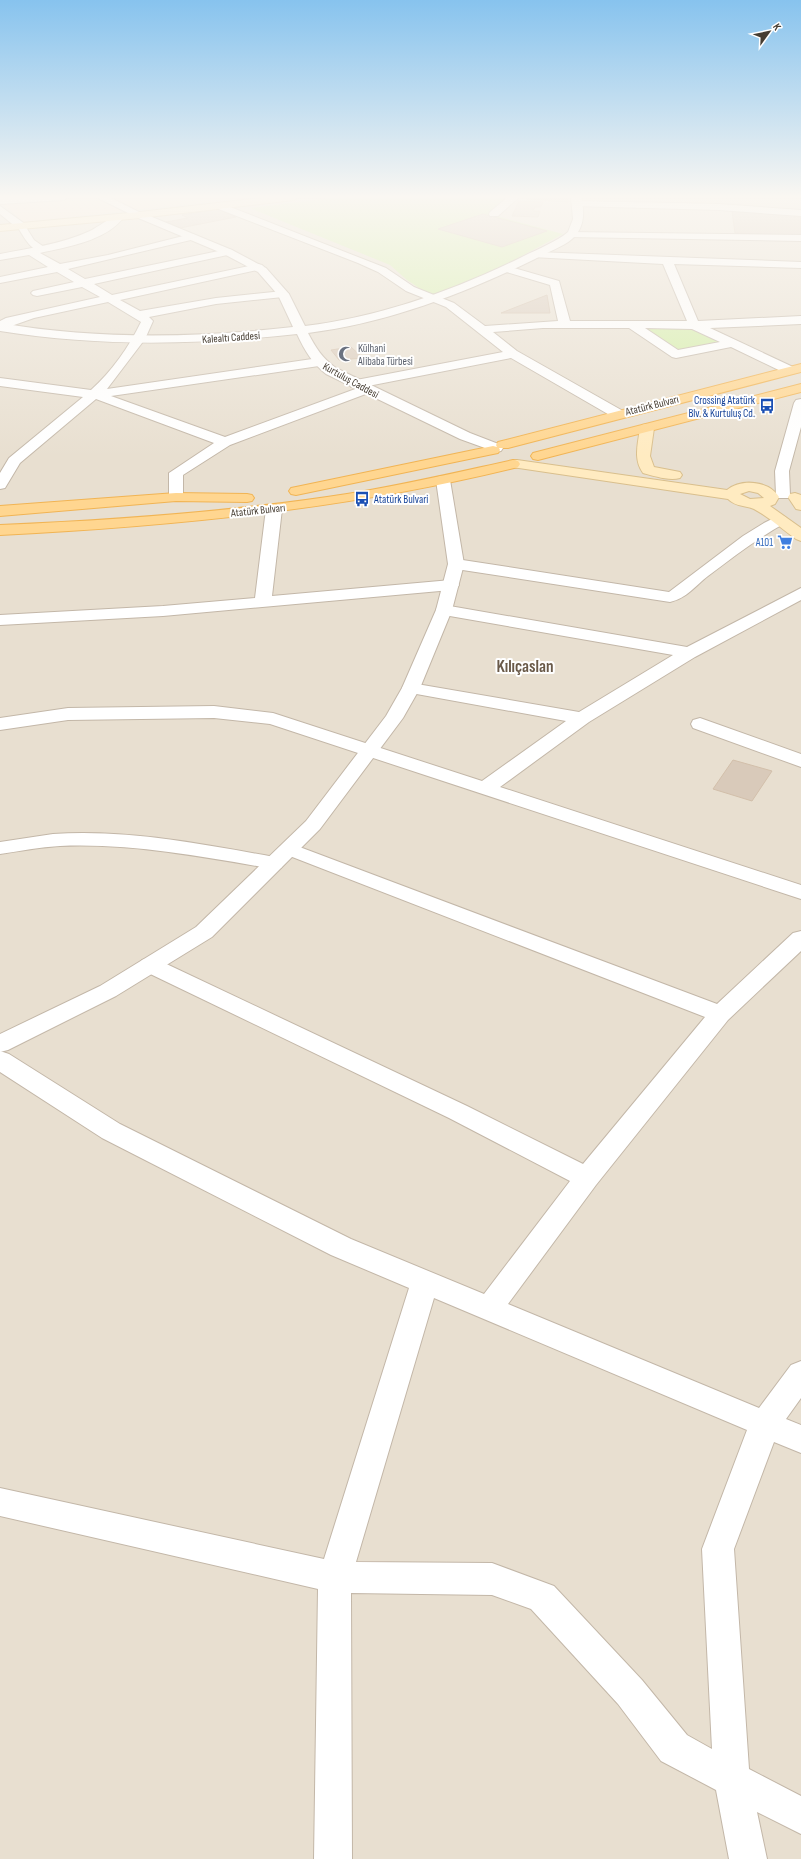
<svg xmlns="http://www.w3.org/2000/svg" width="801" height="1859" font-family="'Sofia Sans Condensed',sans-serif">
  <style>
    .residential { fill: #e8dfd0 }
    .commercial { fill: #f9e1cb }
    .green { fill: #d3eda6 }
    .building { fill: #d9caba; stroke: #d2bfaa }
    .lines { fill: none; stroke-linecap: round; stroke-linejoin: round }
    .service-casing { stroke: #c3b7a8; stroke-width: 2 }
    .pedestrian-casing { stroke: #c3b7a8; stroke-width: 2 }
    .minor-casing { stroke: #c3b7a8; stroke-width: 2 }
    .tertiary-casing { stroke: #c3b7a8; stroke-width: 2 }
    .secondary-casing { stroke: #d9bf8d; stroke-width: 2 }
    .primary-casing { stroke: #f1b454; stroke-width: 2 }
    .service { fill: #fff; fill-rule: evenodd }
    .pedestrian { fill: #fff; fill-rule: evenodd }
    .minor { fill: #fff; fill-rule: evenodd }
    .tertiary { fill: #fff; fill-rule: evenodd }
    .secondary { fill: #ffebc1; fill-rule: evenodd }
    .primary { fill: #ffd690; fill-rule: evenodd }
    .labels { text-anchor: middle; stroke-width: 4; stroke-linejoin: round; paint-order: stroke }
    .far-street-label { font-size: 11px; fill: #463d32; stroke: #fff }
    .far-worship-label { font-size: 11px; fill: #5b616d; stroke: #fff; text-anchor: start }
    .far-transit-label { font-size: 11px; fill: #164399; stroke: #fff; text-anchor: end }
    .far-shop-label { font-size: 11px; fill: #366cbe; stroke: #fff; text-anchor: end }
    .district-label { font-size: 17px; font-weight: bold; fill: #6a5a49; stroke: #fff }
  </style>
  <rect width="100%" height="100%" fill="#f4ede3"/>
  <path class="residential" d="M0 197H801V1859H0Z"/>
  <path class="commercial" d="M0 197H254L24 222 0 202Z"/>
  <path class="green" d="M338 197H509L489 214 563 234 484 276 431 296 407 280 390 265 250 208Z
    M644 328H691L723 342 679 350Z"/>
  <path class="building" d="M528 197H567L568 202 527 199Z
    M519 201 543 202 541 207H535L533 211H540L538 217 512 216Z
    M218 209 236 217 180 228 166 222 188 218 182 215Z
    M732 211 801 216V236L735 233Z
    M483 214 547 231 502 247 438 229Z
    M547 295 550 313H501Z
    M351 347 363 358 339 360 331 350Z
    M733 760 772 771 752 801 713 789Z"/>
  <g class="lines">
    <g class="service-casing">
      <path id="service" d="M18 224H24L34 240 44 247V251C31 253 23 235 17 226Z"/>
    </g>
    <g class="pedestrian-casing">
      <path id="pedestrian" d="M16 197H69L64 200 0 204V198Z
        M96 197H109L145 215 144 217H136Z"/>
    </g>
    <g class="minor-casing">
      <path id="minor" d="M508 197H519L498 216H490L489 214 490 212Z
        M577 201 719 204 801 210V216L719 210 573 206 572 204 573 202Z
        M220 203 386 268 414 287 454 303 485 326 558 321 550 285 503 271 501 269 503 267 507 266 559 281 570 321H687L663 264 532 257 531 255 532 253 536 252 801 262V268L674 264 698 321 801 316V324L710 328 793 367 795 370 789 374 785 373 731 347 676 358 672 357 629 328H543L493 332 517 351 623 411 625 414 623 417H613L511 358 368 386 373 389 371 392 230 445 183 475V497L181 500H171L169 497V473L214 443 96 399 20 463 5 488 0 489V473L9 458 83 397 0 386V378L91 390C112 371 129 347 141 322L108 302 34 318 0 330V321L6 318 100 297 82 287 37 296 33 295 31 293 33 291 74 282 57 272 0 283V277L48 267 29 255 0 260V254C30 248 62 244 90 231 99 227 115 213 123 215L124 217C106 241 67 247 40 253L60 264 108 255 191 234 195 235 196 237 195 239 68 269 85 279 228 249 232 250 233 252 232 254 94 284 112 295 258 264 262 265 264 267 262 269 120 300 140 311 216 298 283 291 289 294 283 297 216 304 149 317 153 321 145 339 107 389 319 358 325 362 319 366 111 396 225 437 358 388 351 387 350 384 351 381 503 352 446 307 406 291 378 272 358 263 216 208 215 206 216 204ZM645 328 692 329 720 342 678 350Z
        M0 206 25 224 26 226 25 228H17L0 214Z
        M571 232 801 235V241L567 237 566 235Z
        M801 399V427L789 471 790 495 788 498H778L776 495 775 471 794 403 796 400Z
        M274 504 279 506 282 509 272 596 451 580 457 582 459 585 457 588 451 590 163 616 0 625V615L163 606 255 598 266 509 269 506Z
        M780 515 785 517 788 520 785 523C758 538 733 557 708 576 695 586 687 598 670 602L456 569 450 567 448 564 450 561 456 559 669 592 743 536 764 523Z
        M801 588V600L695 657 589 722 500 787 801 885V899L270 724 214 718 68 720 0 730V718L68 708 214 706 273 713 482 781 566 721 411 693 405 692 402 688 405 684 411 683 579 712 673 655 444 615 438 614 436 610 438 606 444 605 687 647Z
        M700 718 801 754V767L693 728 691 724 693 720Z
        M53 834C127 829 202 844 274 857L281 858 284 863 281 868 274 869C204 857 132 843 60 846 40 847 20 851 0 854V842Z
        M289 843 717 1004 793 933 801 931V951L728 1020 596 1185 508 1304 759 1408 791 1365 801 1361V1398L786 1419 801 1425V1453L774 1442 734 1549 749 1769 801 1796V1834L757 1812 767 1859H729L716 1790 661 1761 618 1704 531 1609 492 1595 351 1593 352 1859H314L318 1589 0 1516V1488L324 1559 409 1288 331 1255 102 1138 0 1072V1051L9 1054 120 1124 351 1239 484 1294 570 1181 449 1118 142 970 139 965 142 960 150 958 158 960 467 1106 583 1164 705 1017 282 853 279 849 282 845ZM434 1298 747 1430 702 1549 712 1749 687 1735 642 1680 554 1586 492 1563 356 1562Z"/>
    </g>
    <g class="tertiary-casing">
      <path id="tertiary" d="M571 197H581C584 210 585 223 576 235 567 246 547 252 535 259 463 294 388 323 308 333 316 348 322 358 336 368L470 433 501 445 503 448 501 451 496 452 460 439 326 374C312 363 305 351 297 334 197 345 99 347 0 331V323C98 340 195 338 293 327L278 295 258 272 224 254 136 217 135 215 140 212 232 250 266 268 289 294 305 326C380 317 452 291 520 258 535 250 555 243 568 232L573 219Z
        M443 476 448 477 450 480 464 564 452 610 420 688 403 718 320 829 212 937 116 996 8 1050 0 1052V1034L100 986 196 927 306 821 386 716 402 688 436 610 448 564 436 480 438 477Z"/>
    </g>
    <g class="secondary-casing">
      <path id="secondary" d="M268 197H299L294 200 140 218 0 231V225L140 212Z
        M647 424 652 425 654 428 650 456 654 467 680 472 682 475 680 478C669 481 654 476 643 473 633 459 638 444 640 428L642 425Z
        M517 460 727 490C742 478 769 481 779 497L775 504 770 506 801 528V541L796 539C782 529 769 517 754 509 745 505 736 507 728 499L512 467 510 464 512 461ZM749 491 758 493 764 498 750 499 740 494Z
        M795 493 801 495V510L796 509 788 497 790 494Z"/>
    </g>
    <g class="primary-casing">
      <path id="primary" d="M801 364V372L508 448H499L500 450 498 453 493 454 296 495 291 494 289 491 291 488 296 487 493 446 497 447 496 445 498 442Z
        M801 384V392L538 460 533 459 531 456 533 453Z
        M513 460 518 461 520 464 518 467C348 509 175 526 0 535V525C116 520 232 512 347 494 403 485 458 472 513 460Z
        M176 493 247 494 252 495 254 498 252 501 247 502 176 501 0 516V506Z"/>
    </g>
    <use href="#service" class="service"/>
    <use href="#pedestrian" class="pedestrian"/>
    <use href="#minor" class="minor"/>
    <use href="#tertiary" class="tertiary"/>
    <use href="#secondary" class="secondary"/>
    <use href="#primary" class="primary"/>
  </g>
  <linearGradient id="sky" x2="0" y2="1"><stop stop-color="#87c3ee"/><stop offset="0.43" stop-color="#faf7f2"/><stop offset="1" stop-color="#faf7f2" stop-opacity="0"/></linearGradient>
  <rect width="801" height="457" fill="url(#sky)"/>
  <defs>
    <g id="mosque-bare" transform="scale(1.2)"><path d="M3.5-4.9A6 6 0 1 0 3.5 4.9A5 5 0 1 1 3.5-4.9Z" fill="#6b7280" stroke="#fff" stroke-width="2.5" paint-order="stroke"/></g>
    <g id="bus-bare" transform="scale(1.2)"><path d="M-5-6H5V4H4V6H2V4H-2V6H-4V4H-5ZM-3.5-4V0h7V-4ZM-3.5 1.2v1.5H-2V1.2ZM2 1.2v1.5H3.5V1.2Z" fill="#1a4fb4" stroke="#fff" stroke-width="2.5" paint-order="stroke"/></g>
    <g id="supermarket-bare" transform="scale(1.2)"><path d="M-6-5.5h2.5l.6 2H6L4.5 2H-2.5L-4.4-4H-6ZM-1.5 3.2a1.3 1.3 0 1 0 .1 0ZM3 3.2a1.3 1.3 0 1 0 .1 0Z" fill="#3f7fe0" stroke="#fff" stroke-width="2.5" paint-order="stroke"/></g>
  </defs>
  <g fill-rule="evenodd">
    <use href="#mosque-bare" x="346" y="354"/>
    <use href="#bus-bare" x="767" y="406"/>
    <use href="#bus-bare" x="362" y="499"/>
    <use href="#supermarket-bare" x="785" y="542"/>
  </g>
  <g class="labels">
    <g class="far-street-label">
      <text transform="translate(231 337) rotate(-4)" y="4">Kalealtı Caddesi</text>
      <text transform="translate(351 380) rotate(29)" y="4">Kurtuluş Caddesi</text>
      <text transform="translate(652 405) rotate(-14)" y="4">Atatürk Bulvarı</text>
      <text transform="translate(258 510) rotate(-6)" y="4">Atatürk Bulvarı</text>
    </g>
    <g class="far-worship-label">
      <text x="358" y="352">Külhani<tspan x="358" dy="13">Alibaba Türbesi</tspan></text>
    </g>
    <g class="far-transit-label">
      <text x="755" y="404">Crossing Atatürk<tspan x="755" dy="13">Blv. &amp; Kurtuluş Cd.</tspan></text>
      <text x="374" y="503" text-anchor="start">Atatürk Bulvari</text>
    </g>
    <g class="far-shop-label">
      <text x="773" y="546">A101</text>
    </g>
    <g class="district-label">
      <text x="525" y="672">Kılıçaslan</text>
    </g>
  </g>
  <g transform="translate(769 32) rotate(57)" stroke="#ffffff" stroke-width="3" paint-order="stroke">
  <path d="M0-3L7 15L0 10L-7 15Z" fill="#463d32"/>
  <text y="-6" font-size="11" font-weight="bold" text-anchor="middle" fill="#463d32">K</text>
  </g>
</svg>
